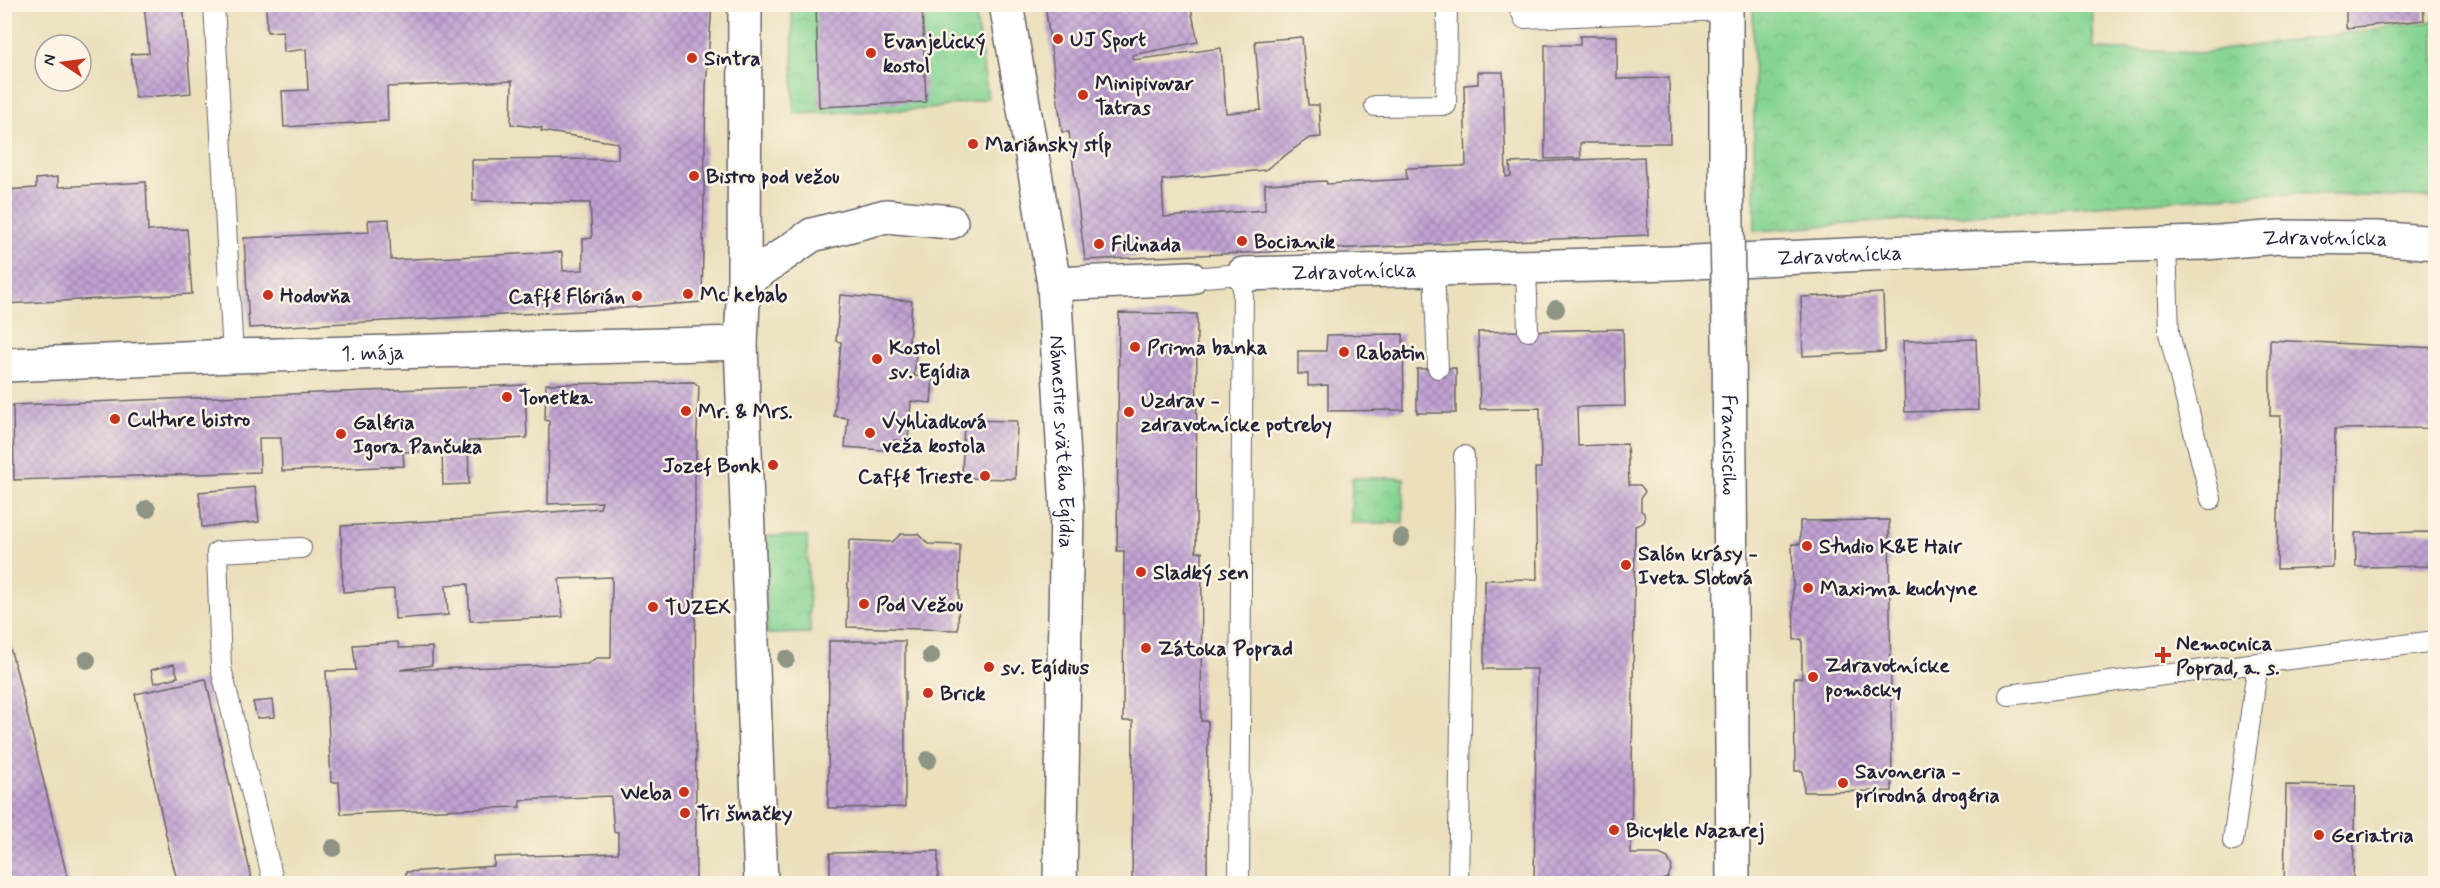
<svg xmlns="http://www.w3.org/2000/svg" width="2440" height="888" font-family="Mynerve,sans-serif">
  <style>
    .park { fill: url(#park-crowns); stroke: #547b67; stroke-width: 1.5 }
    .building { fill: url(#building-cross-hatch) }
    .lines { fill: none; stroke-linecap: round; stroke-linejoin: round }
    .lane-casing { stroke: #686468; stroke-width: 22 }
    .street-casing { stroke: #686468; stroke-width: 36 }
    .lane { stroke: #fff; stroke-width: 20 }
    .street { stroke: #fff; stroke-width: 33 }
    .street-bridge-casing { stroke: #686468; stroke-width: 36; stroke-linecap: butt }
    .street-bridge { stroke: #fff; stroke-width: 33 }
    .tree { fill: #8d9483 }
    .poi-dot { fill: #c8321e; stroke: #fcf5e5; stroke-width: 2 }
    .labels { text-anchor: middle; stroke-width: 5; stroke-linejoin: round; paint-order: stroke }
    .poi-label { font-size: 21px; font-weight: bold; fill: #22223b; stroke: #fcf5e5; text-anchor: start }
    .street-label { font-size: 21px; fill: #22223b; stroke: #fcf5e5 }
  </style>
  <defs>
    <pattern id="park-crowns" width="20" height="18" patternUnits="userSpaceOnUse" patternTransform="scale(1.5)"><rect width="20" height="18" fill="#86d493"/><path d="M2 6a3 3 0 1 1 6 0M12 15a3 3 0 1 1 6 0" fill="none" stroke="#73b680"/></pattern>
    <pattern id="building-cross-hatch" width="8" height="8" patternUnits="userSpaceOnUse" patternTransform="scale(1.5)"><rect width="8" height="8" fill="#c1a2d3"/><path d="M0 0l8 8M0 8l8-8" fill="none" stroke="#9c84ac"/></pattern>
  </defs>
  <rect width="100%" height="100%" fill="#fcf5e5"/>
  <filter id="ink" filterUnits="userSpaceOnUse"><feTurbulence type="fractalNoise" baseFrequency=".0167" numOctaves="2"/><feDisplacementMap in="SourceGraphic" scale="12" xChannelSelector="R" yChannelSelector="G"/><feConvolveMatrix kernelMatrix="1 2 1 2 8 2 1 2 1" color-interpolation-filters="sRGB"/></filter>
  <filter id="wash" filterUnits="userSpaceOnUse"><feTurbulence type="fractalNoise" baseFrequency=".008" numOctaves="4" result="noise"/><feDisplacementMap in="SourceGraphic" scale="24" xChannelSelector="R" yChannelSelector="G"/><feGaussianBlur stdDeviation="1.35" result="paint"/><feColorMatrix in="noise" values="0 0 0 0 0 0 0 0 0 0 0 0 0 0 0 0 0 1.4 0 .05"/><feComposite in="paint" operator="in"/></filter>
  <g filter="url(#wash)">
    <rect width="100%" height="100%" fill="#ebdfbc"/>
    <path class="park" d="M792 5H974L988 98 931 109 794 114Z
      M1753 5H2092L2094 49 2200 53 2435 21V198L2274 193 1755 231Z
      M1352 478H1404L1403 523H1351Z
      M765 536H807L810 633 767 634Z"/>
    <g id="blocks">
      <path class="building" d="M144 4H183L191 93 135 98 131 54 149 53Z
        M266 4H712L706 87 702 302 599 310 249 328 244 238 369 232 368 220 389 219 391 260 562 252 563 271 583 270V239L592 238 590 203 473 201 472 160 618 159V143L541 131 542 128 511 124 512 81 387 87 388 121 284 127 282 91 308 90 306 49 284 52 283 31 267 32Z
        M816 4H922L926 102 819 107Z
        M1045 4H1190L1198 42 1132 55 1133 60 1221 48 1226 113 1261 110 1255 41 1302 37 1308 105H1319L1321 137 1309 138 1265 170 1162 180 1164 217 1265 210V184L1326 181 1327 184 1407 179 1406 168 1466 166 1464 85 1478 84V72H1503L1506 177 1511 176 1510 163 1644 157 1648 235 1085 260 1069 132H1062Z
        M2343 4H2423L2424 20 2346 28V8H2344Z
        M1580 36H1617V79L1669 78 1670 143H1580L1581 158 1545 159V45H1580Z
        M58 177V187L146 182 148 231 187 229 192 294 4 304V190L36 188V179Z
        M1883 293 1885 352 1803 356 1801 297Z
        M840 295 912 301 909 342H917L914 376 933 377 931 403 911 401 908 442 894 440V451L845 447 848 418 834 416 841 342 836 341Z
        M1119 313 1197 314 1196 552H1202L1201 721H1208L1207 884H1132L1133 721H1123L1124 551H1117Z
        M1623 329 1625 406 1577 407 1578 446 1627 444 1629 485H1640L1645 491 1641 498V511L1644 513 1645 520 1643 523 1635 526 1631 854H1659L1668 858 1672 867 1668 878 1660 881H1638V884H1534L1537 669H1484L1485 580 1537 579 1535 468H1541L1540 408 1480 409 1478 332Z
        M1403 334 1404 410 1328 411V385L1308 386V374H1298V351H1326L1327 335Z
        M1976 339 1978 410 1905 412 1903 341Z
        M2270 340 2436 348V428L2335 429 2333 567 2277 569 2280 416H2270Z
        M1456 368V413H1417V369Z
        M694 382 699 386 695 476 696 884H405L406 872 494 866V857L618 853V832H614L611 796 520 800V807L341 814 339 782H331L326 671 356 670 353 645 398 642 399 648 432 647V665L400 670 587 664 596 658H611L612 577 559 579 563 617 470 621 468 584 446 585 448 615 395 619 394 589 343 592 341 526 467 519 600 508 602 502 548 504 549 421 545 420 546 384Z
        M525 385 527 438 468 441 469 484 443 485 442 451 403 452 404 466 282 471 281 438H259L260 472 14 480 13 405Z
        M964 420 1017 421 1015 479 962 478Z
        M255 487 259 522 202 527 199 492Z
        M1889 520 1892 791 1804 792 1803 771H1795L1794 678H1802V639L1794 640 1792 544H1800V521Z
        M2436 532V566L2356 567 2355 533Z
        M901 534H919L928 544 960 545 958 630 847 627 849 540 892 542Z
        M4 627 17 673 69 884H4Z
        M829 641H905V807L828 808Z
        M174 664 178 677 154 683 151 670Z
        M206 679 218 734 253 884H178L170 853 135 694Z
        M273 700 275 717 257 718 253 702Z
        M2286 785 2355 786 2353 884H2284Z
        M938 851V884H830V853Z"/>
    </g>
  </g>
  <g filter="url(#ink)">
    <use href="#blocks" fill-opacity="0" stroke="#686468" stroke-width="1.5"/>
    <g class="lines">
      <g class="lane-casing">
        <path id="lane" d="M214 4 233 356
          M1518 4 1524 18 1726 10
          M1375 106 1446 105 1447 4
          M2166 244 2169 333 2211 499
          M1526 267 1528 331
          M1434 269 1438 368
          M1190 278 1243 274 1239 884
          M2009 695 2258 663
          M2233 841 2258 663 2436 641
          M274 884 221 668 217 552 301 548
          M1458 884 1465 509 1464 456"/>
      </g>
      <g class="street-casing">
        <g id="street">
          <path d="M745 4 744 282 741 343 761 884"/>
          <path id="s1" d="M1006 4 1054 284 1067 510 1060 884"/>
          <path d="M1726 174V4"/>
          <path id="s2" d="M1243 274 1671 263 1975 249 2205 243 2280 237 2377 238 2436 243"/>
          <path d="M744 282 812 235 886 216 951 222"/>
          <path d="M1054 284 1190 278"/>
          <path id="s3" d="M1729 335 1733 884"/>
          <path id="s4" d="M4 365 233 356 741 343"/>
        </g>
      </g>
      <use href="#lane" class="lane"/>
      <use href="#street" class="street"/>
      <g class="street-bridge-casing">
        <path id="street-bridge" d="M1726 174 1729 335"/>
      </g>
      <use href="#street-bridge" class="street-bridge"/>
    </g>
    <g class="tree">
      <circle cx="1556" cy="309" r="9"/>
      <circle cx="147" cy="509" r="9"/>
      <circle cx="1401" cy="538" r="9"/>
      <circle cx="931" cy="656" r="9"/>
      <circle cx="786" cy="659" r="9"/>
      <circle cx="87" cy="660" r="9"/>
      <circle cx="928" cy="760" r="9"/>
      <circle cx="333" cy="848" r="9"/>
    </g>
  </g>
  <g class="poi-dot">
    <circle cx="1058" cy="39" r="6"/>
    <circle cx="871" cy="53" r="6"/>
    <circle cx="692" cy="58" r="6"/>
    <circle cx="1083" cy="95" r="6"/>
    <circle cx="973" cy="144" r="6"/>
    <circle cx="694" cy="176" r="6"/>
    <circle cx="1242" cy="241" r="6"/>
    <circle cx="1099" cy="244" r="6"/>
    <circle cx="688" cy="294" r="6"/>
    <circle cx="268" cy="295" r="6"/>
    <circle cx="637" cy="296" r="6"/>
    <circle cx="1135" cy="347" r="6"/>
    <circle cx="1344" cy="352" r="6"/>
    <circle cx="877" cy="359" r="6"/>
    <circle cx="507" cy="397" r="6"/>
    <circle cx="686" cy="411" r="6"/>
    <circle cx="1129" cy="412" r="6"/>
    <circle cx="115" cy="419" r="6"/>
    <circle cx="870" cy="433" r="6"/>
    <circle cx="341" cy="434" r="6"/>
    <circle cx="773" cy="465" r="6"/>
    <circle cx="985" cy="476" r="6"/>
    <circle cx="1807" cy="546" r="6"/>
    <circle cx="1626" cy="565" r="6"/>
    <circle cx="1141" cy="572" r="6"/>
    <circle cx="1808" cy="588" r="6"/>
    <circle cx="864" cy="604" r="6"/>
    <circle cx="653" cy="607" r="6"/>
    <circle cx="1146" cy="648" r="6"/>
    <path d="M2160 646h6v6h6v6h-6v6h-6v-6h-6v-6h6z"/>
    <circle cx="989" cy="667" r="6"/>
    <circle cx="1813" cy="677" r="6"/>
    <circle cx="928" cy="693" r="6"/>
    <circle cx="1843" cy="783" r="6"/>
    <circle cx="684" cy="792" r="6"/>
    <circle cx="685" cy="813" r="6"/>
    <circle cx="1614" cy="830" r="6"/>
    <circle cx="2319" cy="835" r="6"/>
  </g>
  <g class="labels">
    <g class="poi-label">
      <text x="1070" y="46">UJ Sport</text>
      <text x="883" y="48">Evanjelický<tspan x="883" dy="24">kostol</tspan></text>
      <text x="704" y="65">Sintra</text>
      <text x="1095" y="90">Minipivovar<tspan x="1095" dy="24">Tatras</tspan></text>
      <text x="985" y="151">Mariánsky stĺp</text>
      <text x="706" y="183">Bistro pod vežou</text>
      <text x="1254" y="248">Bocianik</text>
      <text x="1111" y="251">Filinada</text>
      <text x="700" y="301">Mc kebab</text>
      <text x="280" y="302">Hodovňa</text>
      <text x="625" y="303" text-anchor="end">Caffé Flórián</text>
      <text x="889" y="354">Kostol<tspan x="889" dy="24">sv. Egídia</tspan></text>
      <text x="1147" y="354">Prima banka</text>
      <text x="1356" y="359">Rabatin</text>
      <text x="519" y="404">Tonetka</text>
      <text x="1141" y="407">Uzdrav -<tspan x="1141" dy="24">zdravotnícke potreby</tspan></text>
      <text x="698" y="418">Mr. &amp; Mrs.</text>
      <text x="127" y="426">Culture bistro</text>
      <text x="882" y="428">Vyhliadková<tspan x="882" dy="24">veža kostola</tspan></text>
      <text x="353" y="429">Galéria<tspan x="353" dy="24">Igora Pančuka</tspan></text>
      <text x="761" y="472" text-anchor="end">Jozef Bonk</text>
      <text x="973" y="483" text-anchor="end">Caffé Trieste</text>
      <text x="1819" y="553">Studio K&amp;E Hair</text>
      <text x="1638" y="560">Salón krásy -<tspan x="1638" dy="24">Iveta Slotová</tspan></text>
      <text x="1153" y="579">Sladký sen</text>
      <text x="1820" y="595">Maxima kuchyne</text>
      <text x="876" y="611">Pod Vežou</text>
      <text x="665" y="614">TUZEX</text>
      <text x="2176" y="650">Nemocnica<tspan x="2176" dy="24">Poprad, a. s.</tspan></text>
      <text x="1158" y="655">Zátoka Poprad</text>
      <text x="1825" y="672">Zdravotnícke<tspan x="1825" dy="24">pomôcky</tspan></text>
      <text x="1001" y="674">sv. Egídius</text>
      <text x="940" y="700">Brick</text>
      <text x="1855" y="778">Savoneria -<tspan x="1855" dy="24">prírodná drogéria</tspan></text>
      <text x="672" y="799" text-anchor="end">Weba</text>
      <text x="697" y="820">Tri šmačky</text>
      <text x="1626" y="837">Bicykle Nazarej</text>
      <text x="2331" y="842">Geriatria</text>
    </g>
    <g class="street-label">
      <text dy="7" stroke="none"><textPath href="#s2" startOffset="1083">Zdravotnícka</textPath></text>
      <text dy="7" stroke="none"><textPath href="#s2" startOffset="597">Zdravotnícka</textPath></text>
      <text dy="7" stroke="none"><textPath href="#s2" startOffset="111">Zdravotnícka</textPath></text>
      <text dy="7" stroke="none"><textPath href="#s4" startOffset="369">1. mája</textPath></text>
      <text dy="7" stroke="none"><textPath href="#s1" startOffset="442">Námestie svätého Egídia</textPath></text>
      <text dy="7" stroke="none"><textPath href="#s3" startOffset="110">Francisciho</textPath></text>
    </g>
  </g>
  <rect width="2440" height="888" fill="none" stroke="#fcf5e5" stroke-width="24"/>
  <g transform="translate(63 63) rotate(283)"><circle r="28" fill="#fcf5e5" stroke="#a5a1a1" stroke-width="1.5"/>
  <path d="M0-4.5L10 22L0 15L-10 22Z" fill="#c8321e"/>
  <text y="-9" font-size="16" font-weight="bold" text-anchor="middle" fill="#22223b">N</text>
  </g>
</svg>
